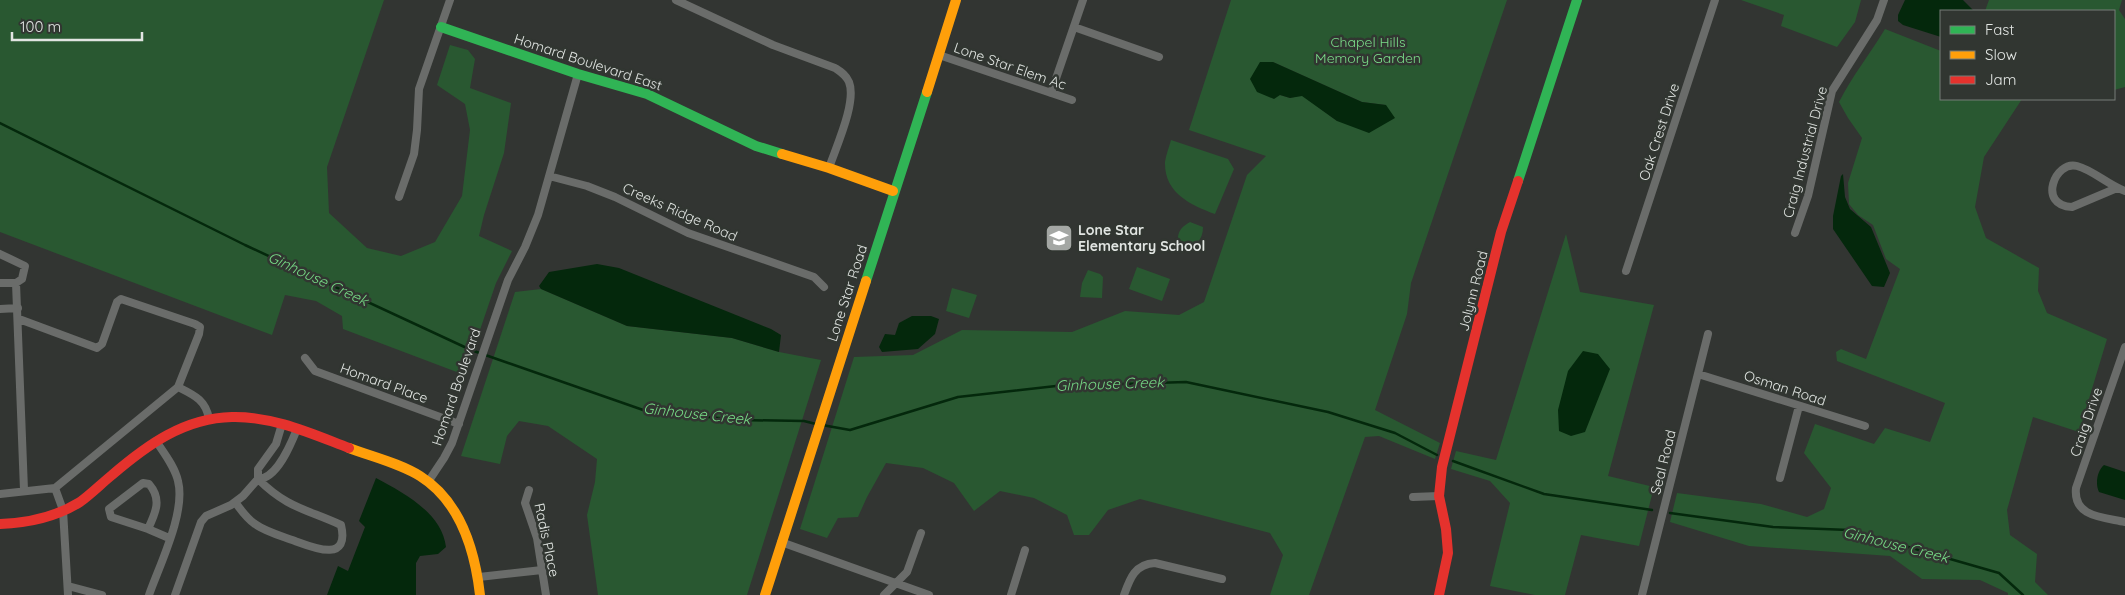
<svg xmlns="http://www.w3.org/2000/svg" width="2125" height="595" font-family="Quicksand,sans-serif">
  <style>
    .green { fill: #295831; fill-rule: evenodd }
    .water { fill: #04280c }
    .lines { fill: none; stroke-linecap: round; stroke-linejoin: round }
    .stream { stroke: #04280c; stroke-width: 2.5 }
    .street { stroke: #6a6c6a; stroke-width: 8 }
    .fast { stroke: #30b455; stroke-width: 10 }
    .slow { stroke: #ff9f0a; stroke-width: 10 }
    .jam { stroke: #e5322d; stroke-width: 10 }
    .labels { text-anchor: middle; stroke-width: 5; stroke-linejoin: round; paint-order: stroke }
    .park-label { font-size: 14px; fill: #7bde8a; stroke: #313631 }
    .street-label { font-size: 14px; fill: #e1e5e2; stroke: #313631 }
    .poi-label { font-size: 14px; font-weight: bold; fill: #e1e5e2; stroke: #313631; text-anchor: start }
    .water-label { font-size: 15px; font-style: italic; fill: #76d985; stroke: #313631 }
  </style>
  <rect width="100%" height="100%" fill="#323532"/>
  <path class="green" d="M0 0H384L327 167 329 213 367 248 401 256 435 242 462 196 470 130 465 104 437 85 450 45 468 50 475 59 470 88 511 103 504 153 484 215 479 236 512 251 496 283 467 368 462 374 343 329 342 316 316 301 285 295 272 335 0 232Z
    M1231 0H1507L1411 283 1407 314 1375 410 1440 443 1435 459 1379 436 1365 437 1309 595H1270L1283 555 1270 533 1140 499 1108 510 1089 535H1074L1067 515 1034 498 1000 491 974 511 954 483 923 468 886 463 867 497 858 517 838 518 827 538 800 529 854 357 913 355 962 330 1072 332 1125 311 1179 315 1204 302 1247 175 1266 156 1189 130ZM1273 62 1362 102 1386 105 1337 121 1302 95 1290 98 1280 95Z
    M1741 0H1861L1855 22 1837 47 1781 26 1784 15Z
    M1989 0H2122L2119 10 2125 19V87L2114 90V11H1985Z
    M1885 29 1941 51V99H2022L1984 157 1975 207 1986 238 2039 268 2038 291 2047 313 2107 339 2079 432 2033 417 2007 510 2010 535 2037 554 2035 582 2048 595H2008V593L1980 580 1922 579 1890 556 1749 546 1670 522 1677 493 1761 504 1807 517 1824 509 1831 488 1804 453 1815 424 1874 444 1885 428 1930 442 1945 403 1837 361 1836 352 1841 349 1866 359 1900 269 1886 259 1873 225 1858 215 1849 204 1848 183 1862 138 1848 118 1839 102C1852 76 1870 54 1885 29Z
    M1171 140 1228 159 1234 169 1215 214C1191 205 1164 193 1165 162 1166 155 1169 147 1171 140Z
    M1190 222 1203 227C1203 243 1191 251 1178 243 1177 232 1181 227 1190 222Z
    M1566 234 1580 292 1654 305 1608 476 1654 487 1639 546 1581 535 1565 595H1535L1490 586 1510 503 1490 481 1451 469 1456 451 1496 460Z
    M1137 267 1170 279 1162 301 1129 289Z
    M1088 270 1100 274 1103 277 1102 298 1080 297 1082 283Z
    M952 288 977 295 969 318 946 311Z
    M541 289 627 326 732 338 779 352 821 360 747 595H598L587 515 595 482 597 459 548 426 519 421 507 436 500 464 461 456 515 292Z"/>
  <path class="water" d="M1905 0H1963L1974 11H1941V37L1903 25 1898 21V15Z
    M1260 62H1273L1362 102 1386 105 1395 118 1369 133 1337 121 1302 96 1290 98 1280 95 1274 99 1257 92 1250 79Z
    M1843 174 1845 197 1850 209 1871 227 1890 273 1884 287 1872 286 1833 229V216L1841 176Z
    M597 264 619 268 771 329 781 335 779 352 732 338 627 326 541 289 539 286 549 272Z
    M912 316H931L939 319 935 334 918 349 882 352 879 347 885 334 895 335 899 323Z
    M1583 351 1598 354 1610 369 1585 432 1571 436 1559 431 1558 410 1568 371Z
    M2104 465 2125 472V500L2099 492C2095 484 2097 471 2104 465Z
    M376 478C404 493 442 513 446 547L438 554 420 556 416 563V595H327L338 566 348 571 365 527 359 521Z"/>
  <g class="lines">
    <path class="stream" d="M0 123 245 245 471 350 646 411 739 420 804 421 816 424
      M822 425 850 430 958 397 1056 386 1186 382 1328 412 1395 433 1437 455
      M1453 461 1544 494 1652 510
      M1670 513 1773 527 1849 530 1999 573 2023 595"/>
    <path class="street" d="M676 0 773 45 835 68C841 72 846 75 849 82 857 102 836 147 829 168
      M1074 27 1159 57
      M939 55 1072 100
      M1051 93 1083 0
      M549 176 587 186 615 197 688 233 814 277 824 287
      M2117 188 2072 207C2037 206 2055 160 2077 166 2093 170 2108 185 2125 191
      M399 197 414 154 417 130 419 89 450 0
      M1795 233 1808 196 1832 91 1877 20 1884 0
      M0 254 25 266 22 279 16 283H0
      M1626 271 1715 0
      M16 283 24 490
      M0 309 18 308
      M2125 347 2076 488C2073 517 2102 517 2125 522
      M305 358 315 371 459 424
      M1698 374 1865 426
      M178 387C194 395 206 400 209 419
      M1780 478 1799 406
      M258 479C277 479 291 444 297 429
      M428 482 444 458 452 443 508 280 525 247 538 215 578 74
      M55 488 63 510 68 595
      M529 490 525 503 537 538 546 595
      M0 494 55 488 178 387 199 334 200 327 195 324 121 299 117 302 102 344 97 348 19 319
      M1413 497 1439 496
      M235 502C241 510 247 519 255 524 266 532 282 536 295 541 314 548 350 563 341 525 306 509 287 508 258 479
      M148 529C156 512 162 499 149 484L143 483 109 509 111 517 148 529 169 538
      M781 542 929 595
      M479 577 542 570
      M68 586 102 595
      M149 595C160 564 186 512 178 481 175 467 164 453 156 441
      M175 595 201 522 206 516 231 505 243 496 258 479V469L276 444 282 424
      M884 595 907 572 921 533
      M1011 595 1025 550
      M1124 595C1130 578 1135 564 1155 563L1222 579
      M1642 595 1708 334"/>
    <path class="fast" d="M441 27 578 74 647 94 756 146 782 154
      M1518 181 1577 0
      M866 281 927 92"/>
    <path class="slow" d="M927 92 956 0
      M782 154 829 168 893 191
      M349 448C373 457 399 463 420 476 460 501 475 551 480 595
      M765 595 866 281"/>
    <path class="jam" d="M0 524C28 523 56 517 80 502 91 494 101 484 112 475 147 445 184 418 232 417 273 416 312 434 349 448
      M1439 595 1448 553 1446 529 1439 496 1442 467 1501 232 1518 181"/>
  </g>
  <defs>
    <g id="school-square" transform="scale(1.4375)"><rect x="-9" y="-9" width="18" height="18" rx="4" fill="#a4a7a4" stroke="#313631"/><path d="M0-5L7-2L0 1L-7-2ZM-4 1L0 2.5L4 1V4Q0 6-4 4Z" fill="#fff"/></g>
  </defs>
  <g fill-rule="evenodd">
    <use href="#school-square" x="1059" y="238"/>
  </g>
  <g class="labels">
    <g class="park-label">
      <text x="1368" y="47">Chapel Hills<tspan x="1368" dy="16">Memory Garden</tspan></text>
    </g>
    <g class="street-label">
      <text transform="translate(588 62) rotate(18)" y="5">Homard Boulevard East</text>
      <text transform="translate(1010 66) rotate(19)" y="5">Lone Star Elem Ac</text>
      <text transform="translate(1659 132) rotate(-72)" y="5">Oak Crest Drive</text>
      <text transform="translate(1805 152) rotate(-75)" y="5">Craig Industrial Drive</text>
      <text transform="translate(680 212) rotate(24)" y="5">Creeks Ridge Road</text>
      <text transform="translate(1473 291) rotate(-76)" y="5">Jolynn Road</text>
      <text transform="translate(847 293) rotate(-72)" y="5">Lone Star Road</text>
      <text transform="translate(384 383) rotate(20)" y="5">Homard Place</text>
      <text transform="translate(456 387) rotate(-71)" y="5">Homard Boulevard</text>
      <text transform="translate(1785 388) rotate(18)" y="5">Osman Road</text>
      <text transform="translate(2086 422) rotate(-71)" y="5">Craig Drive</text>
      <text transform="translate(1663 462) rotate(-76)" y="5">Seal Road</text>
      <text transform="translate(547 540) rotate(78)" y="5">Radis Place</text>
    </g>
    <g class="poi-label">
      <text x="1078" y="235">Lone Star<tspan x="1078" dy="16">Elementary School</tspan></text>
    </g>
    <g class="water-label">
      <text transform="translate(318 279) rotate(25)" y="5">Ginhouse Creek</text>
      <text transform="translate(1110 384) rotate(-2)" y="5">Ginhouse Creek</text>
      <text transform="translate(697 414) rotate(6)" y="5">Ginhouse Creek</text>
      <text transform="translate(1896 545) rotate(14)" y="5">Ginhouse Creek</text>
    </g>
  </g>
  <rect x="1940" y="10" width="175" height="90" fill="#313631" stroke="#777c78"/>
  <rect x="1950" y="26" width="25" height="8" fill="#30b455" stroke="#777c78"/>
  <text x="1985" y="35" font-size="15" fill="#e1e5e2">Fast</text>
  <rect x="1950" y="51" width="25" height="8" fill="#ff9f0a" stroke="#777c78"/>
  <text x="1985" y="60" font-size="15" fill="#e1e5e2">Slow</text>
  <rect x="1950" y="76" width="25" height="8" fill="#e5322d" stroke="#777c78"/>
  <text x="1985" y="85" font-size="15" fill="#e1e5e2">Jam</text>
  <path d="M12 32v8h130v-8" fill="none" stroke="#e1e5e2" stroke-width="2.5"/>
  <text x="20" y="32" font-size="15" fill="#e1e5e2" stroke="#313631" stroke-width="4" paint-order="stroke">100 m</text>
</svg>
